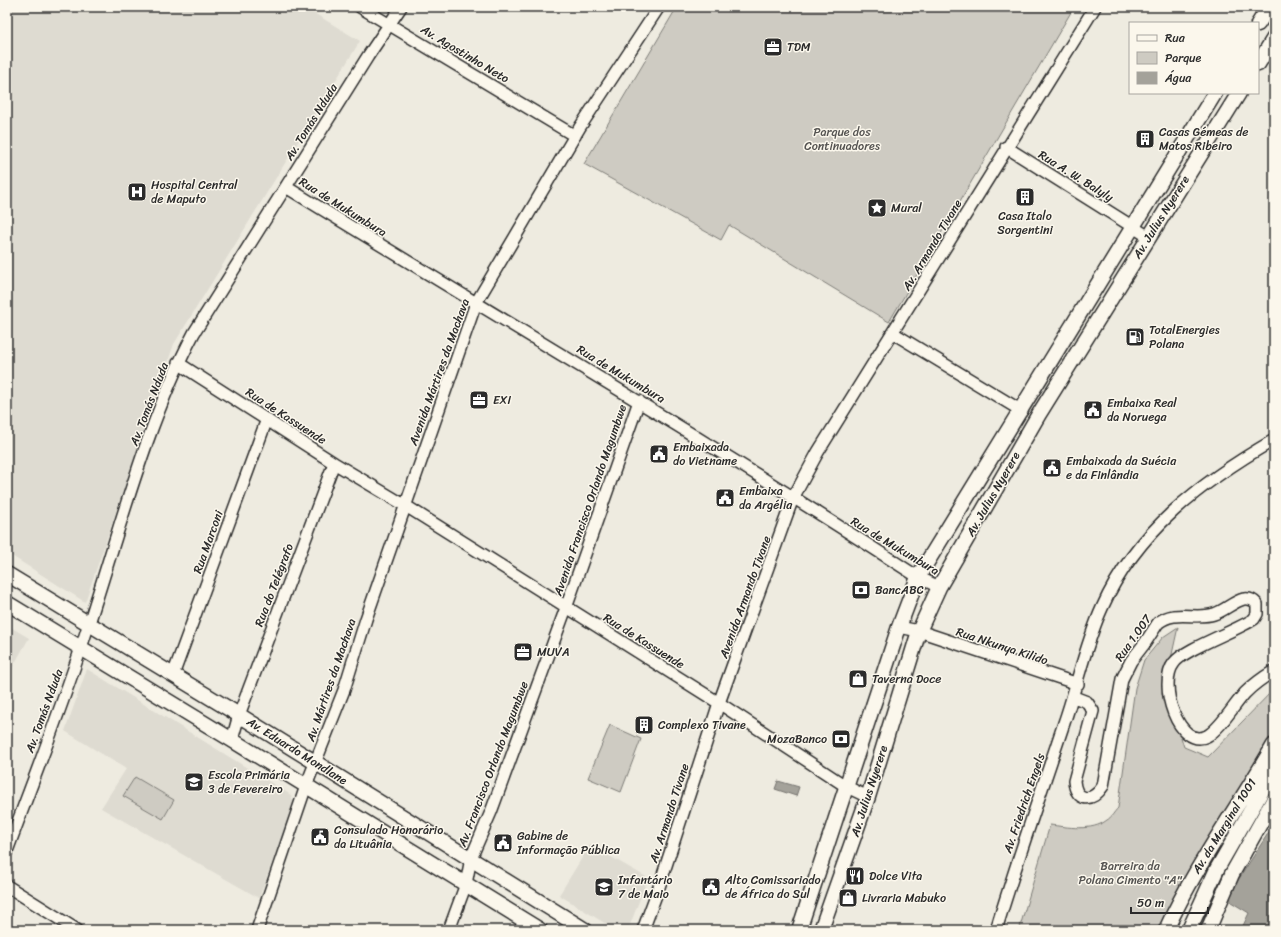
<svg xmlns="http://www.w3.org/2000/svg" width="1281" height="937" font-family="Sriracha,sans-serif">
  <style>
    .built { fill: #dedbd1 }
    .green { fill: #cecbc2; stroke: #7c7b76 }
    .water { fill: #a4a29a; stroke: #74726e }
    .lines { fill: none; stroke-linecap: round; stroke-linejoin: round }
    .minor-casing { stroke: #2b2b2b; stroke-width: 14 }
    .major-casing { stroke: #2b2b2b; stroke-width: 17 }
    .minor { stroke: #fbf7ec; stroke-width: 11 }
    .major { stroke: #fbf7ec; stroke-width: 14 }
    .labels { text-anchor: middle; stroke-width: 3; stroke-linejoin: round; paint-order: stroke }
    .poi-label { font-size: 12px; fill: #2b2b2b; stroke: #fbf7ec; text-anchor: start }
    .street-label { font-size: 12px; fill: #2b2b2b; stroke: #fbf7ec }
    .park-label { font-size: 12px; fill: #545351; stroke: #fbf7ec }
  </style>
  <rect width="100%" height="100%" fill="#eeebe0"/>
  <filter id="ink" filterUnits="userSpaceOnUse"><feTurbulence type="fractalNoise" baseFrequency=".025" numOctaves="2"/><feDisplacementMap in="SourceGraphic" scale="8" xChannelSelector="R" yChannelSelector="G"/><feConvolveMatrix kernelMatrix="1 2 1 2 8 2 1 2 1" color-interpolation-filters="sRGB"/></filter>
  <g filter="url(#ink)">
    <path class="built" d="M7 7H304L360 41 174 344 85 602 7 553Z
      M7 625 29 638 7 677Z
      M87 669 291 795 294 804 259 898 101 808 126 769 65 731Z
      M590 845 648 878 628 930H616L559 895Z"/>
    <path class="green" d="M677 7H1074L889 322 729 225 721 240 584 164Z
      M1178 627 1165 686 1184 747 1208 757 1274 689V755L1165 930H1019L1050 825C1067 827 1092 832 1107 820 1111 818 1114 812 1118 808L1135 688 1144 660 1163 637Z
      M610 725 641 739 621 792 588 778Z
      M135 777 174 800 163 819 123 796Z"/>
    <path class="water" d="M778 781 799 787 796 796 775 789Z
      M1274 824V930H1241L1249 913 1231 902 1230 893Z"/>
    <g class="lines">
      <g class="minor-casing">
        <path id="minor" d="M360 7 575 136
          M1006 147 1149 237
          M286 187C497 317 710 442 918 577L939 587
          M893 333 1022 411
          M178 363 334 463 406 506 719 703 847 787 868 797
          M899 627 919 631 1078 684
          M173 675 267 419
          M1074 697 1087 702 1093 711 1074 781C1076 802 1092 803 1103 786L1122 679 1131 661 1145 643 1158 623C1175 609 1195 620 1214 614 1229 610 1244 589 1257 604V614L1254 619C1236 631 1184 649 1174 663 1157 684 1179 750 1207 736 1220 729 1234 705 1245 693 1254 684 1264 677 1274 671
          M232 740 239 715 334 463
          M7 851C35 775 65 700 89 623 120 528 147 422 194 333L368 56 401 7
          M7 886 77 930
          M257 930 306 786 344 690 366 619 476 303 580 127 659 7
          M449 930 466 884 471 858 491 812 566 608 639 401
          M643 930 659 887 719 703 793 498 818 452 1095 7
          M996 930C1017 861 1041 792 1064 723 1077 686 1085 645 1102 608 1136 531 1203 481 1274 440"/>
      </g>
      <g class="major-casing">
        <path id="major" d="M1258 24 1269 7
          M1258 64 1274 38
          M7 574 239 715 585 930
          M7 603 232 740 540 930
          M799 930 899 627 918 577 1215 93
          M821 930 868 797 919 631 939 587 1039 414 1239 93
          M1166 930C1196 864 1238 808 1274 745
          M1189 930 1217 869 1274 770
          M1208 930 1232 874 1274 799"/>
      </g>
      <use href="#minor" class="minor"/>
      <use href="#major" class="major"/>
    </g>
  </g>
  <defs>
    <g id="office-square" transform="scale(1)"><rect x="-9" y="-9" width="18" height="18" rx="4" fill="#2b2b2b" stroke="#fbf7ec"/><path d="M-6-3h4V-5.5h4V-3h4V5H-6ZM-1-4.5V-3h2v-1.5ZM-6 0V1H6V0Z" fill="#fff"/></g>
    <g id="building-square" transform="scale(1)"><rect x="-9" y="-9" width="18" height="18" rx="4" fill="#2b2b2b" stroke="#fbf7ec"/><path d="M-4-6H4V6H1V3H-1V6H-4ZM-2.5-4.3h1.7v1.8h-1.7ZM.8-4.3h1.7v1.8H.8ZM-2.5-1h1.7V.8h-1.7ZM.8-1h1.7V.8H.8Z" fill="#fff"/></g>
    <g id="hospital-square" transform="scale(1)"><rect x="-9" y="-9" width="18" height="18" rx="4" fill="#2b2b2b" stroke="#fbf7ec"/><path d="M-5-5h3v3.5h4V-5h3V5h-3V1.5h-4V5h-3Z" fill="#fff"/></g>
    <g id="sight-square" transform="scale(1)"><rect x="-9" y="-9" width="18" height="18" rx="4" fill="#2b2b2b" stroke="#fbf7ec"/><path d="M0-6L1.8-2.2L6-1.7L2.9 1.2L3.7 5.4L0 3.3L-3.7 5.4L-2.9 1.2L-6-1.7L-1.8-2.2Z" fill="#fff"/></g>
    <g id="fuel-square" transform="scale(1)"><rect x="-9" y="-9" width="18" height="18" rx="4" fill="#2b2b2b" stroke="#fbf7ec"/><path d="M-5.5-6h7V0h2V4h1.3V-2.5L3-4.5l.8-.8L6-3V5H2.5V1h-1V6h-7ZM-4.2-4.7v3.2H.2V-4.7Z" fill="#fff"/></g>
    <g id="civic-square" transform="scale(1)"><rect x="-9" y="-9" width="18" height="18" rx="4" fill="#2b2b2b" stroke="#fbf7ec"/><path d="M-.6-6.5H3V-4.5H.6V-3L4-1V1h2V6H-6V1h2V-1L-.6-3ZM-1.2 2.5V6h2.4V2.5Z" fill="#fff"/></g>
    <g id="bank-square" transform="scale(1)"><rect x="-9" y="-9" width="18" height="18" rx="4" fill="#2b2b2b" stroke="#fbf7ec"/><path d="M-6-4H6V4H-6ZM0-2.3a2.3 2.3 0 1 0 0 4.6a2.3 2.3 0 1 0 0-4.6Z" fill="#fff"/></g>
    <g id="shop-square" transform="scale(1)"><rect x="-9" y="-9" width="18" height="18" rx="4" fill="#2b2b2b" stroke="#fbf7ec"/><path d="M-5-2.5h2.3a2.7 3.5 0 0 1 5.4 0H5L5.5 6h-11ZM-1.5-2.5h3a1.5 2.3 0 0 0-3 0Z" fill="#fff"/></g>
    <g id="school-square" transform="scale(1)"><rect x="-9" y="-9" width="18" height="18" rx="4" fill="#2b2b2b" stroke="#fbf7ec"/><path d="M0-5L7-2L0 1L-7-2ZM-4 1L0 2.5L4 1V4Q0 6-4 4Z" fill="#fff"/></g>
    <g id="restaurant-square" transform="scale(1)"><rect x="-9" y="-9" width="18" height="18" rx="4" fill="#2b2b2b" stroke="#fbf7ec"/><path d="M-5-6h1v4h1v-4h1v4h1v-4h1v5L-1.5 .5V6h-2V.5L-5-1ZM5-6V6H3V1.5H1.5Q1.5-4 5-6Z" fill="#fff"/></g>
  </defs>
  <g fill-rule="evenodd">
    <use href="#office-square" x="773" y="47"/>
    <use href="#building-square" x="1145" y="139"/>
    <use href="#hospital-square" x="137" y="192"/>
    <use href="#building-square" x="1025" y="197"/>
    <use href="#sight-square" x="877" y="208"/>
    <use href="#fuel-square" x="1135" y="337"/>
    <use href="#office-square" x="479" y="400"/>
    <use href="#civic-square" x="1093" y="410"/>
    <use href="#civic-square" x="659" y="454"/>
    <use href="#civic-square" x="1052" y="468"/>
    <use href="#civic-square" x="725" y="498"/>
    <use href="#bank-square" x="861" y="590"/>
    <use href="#office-square" x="523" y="652"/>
    <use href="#shop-square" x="858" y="679"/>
    <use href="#building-square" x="644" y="725"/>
    <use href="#bank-square" x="841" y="739"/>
    <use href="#school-square" x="194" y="782"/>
    <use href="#civic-square" x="320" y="837"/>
    <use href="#civic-square" x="503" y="843"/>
    <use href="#restaurant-square" x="855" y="876"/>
    <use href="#school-square" x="604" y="887"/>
    <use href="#civic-square" x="711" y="887"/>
    <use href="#shop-square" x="848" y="898"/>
  </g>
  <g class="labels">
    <g class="poi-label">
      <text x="787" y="51">TDM</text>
      <text x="1159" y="136">Casas Gémeas de<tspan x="1159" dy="14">Matos Ribeiro</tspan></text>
      <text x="151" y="189">Hospital Central<tspan x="151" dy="14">de Maputo</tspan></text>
      <text x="891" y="212">Mural</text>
      <text x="1025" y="220" text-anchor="middle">Casa Italo<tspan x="1025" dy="14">Sorgentini</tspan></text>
      <text x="1149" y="334">TotalEnergies<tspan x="1149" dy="14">Polana</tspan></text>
      <text x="493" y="404">EXI</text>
      <text x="1107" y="407">Embaixa Real<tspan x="1107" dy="14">da Noruega</tspan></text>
      <text x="673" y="451">Embaixada<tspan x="673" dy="14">do Vietname</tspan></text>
      <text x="1066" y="465">Embaixada da Suécia<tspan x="1066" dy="14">e da Finlândia</tspan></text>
      <text x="739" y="495">Embaixa<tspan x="739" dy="14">da Argélia</tspan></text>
      <text x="875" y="594">BancABC</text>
      <text x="537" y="656">MUVA</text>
      <text x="872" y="683">Taverna Doce</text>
      <text x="658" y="729">Complexo Tivane</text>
      <text x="827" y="743" text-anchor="end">MozaBanco</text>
      <text x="208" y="779">Escola Primária<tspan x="208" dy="14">3 de Fevereiro</tspan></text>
      <text x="334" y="834">Consulado Honorário<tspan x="334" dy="14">da Lituânia</tspan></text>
      <text x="517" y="840">Gabine de<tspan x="517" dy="14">Informação Pública</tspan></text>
      <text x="869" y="880">Dolce Vita</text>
      <text x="618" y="884">Infantário<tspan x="618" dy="14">7 de Maio</tspan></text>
      <text x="725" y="884">Alto Comissariado<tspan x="725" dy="14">de África do Sul</tspan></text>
      <text x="862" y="902">Livraria Mabuko</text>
    </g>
    <g class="street-label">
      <text transform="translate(465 54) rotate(31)" y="4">Av. Agostinho Neto</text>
      <text transform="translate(311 122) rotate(-58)" y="4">Av. Tomás Nduda</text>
      <text transform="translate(1076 176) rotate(32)" y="4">Rua A. W. Balyly</text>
      <text transform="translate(343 207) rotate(32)" y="4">Rua de Mukumbura</text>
      <text transform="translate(1161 217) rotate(-58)" y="4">Av. Julius Nyerere</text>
      <text transform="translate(932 245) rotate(-59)" y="4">Av. Armando Tivane</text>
      <text transform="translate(439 372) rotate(-70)" y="4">Avenida Mártires da Machava</text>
      <text transform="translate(621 374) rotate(31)" y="4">Rua de Mukumbura</text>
      <text transform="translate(149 404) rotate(-69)" y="4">Av. Tomás Nduda</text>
      <text transform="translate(286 416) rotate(33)" y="4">Rua de Kassuende</text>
      <text transform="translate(993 494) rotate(-60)" y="4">Av. Julius Nyerere</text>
      <text transform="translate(590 500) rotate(-71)" y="4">Avenida Francisco Orlando Magumbwe</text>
      <text transform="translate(208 542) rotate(-70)" y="4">Rua Marconi</text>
      <text transform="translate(895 546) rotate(31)" y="4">Rua de Mukumbura</text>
      <text transform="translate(274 585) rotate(-69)" y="4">Rua do Telégrafo</text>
      <text transform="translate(745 597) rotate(-70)" y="4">Avenida Armando Tivane</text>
      <text transform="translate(1133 638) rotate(-55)" y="4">Rua 1.007</text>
      <text transform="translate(644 641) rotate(32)" y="4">Rua de Kassuende</text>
      <text transform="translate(1002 646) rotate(18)" y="4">Rua Nkunya Kilido</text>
      <text transform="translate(331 680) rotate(-71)" y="4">Av. Mártires da Machava</text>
      <text transform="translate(44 711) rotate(-70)" y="4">Av. Tomás Nduda</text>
      <text transform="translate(297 751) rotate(32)" y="4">Av. Eduardo Mondlane</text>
      <text transform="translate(493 764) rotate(-69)" y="4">Av. Francisco Orlando Magumbwe</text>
      <text transform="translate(869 791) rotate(-72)" y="4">Av. Julius Nyerere</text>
      <text transform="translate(1024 803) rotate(-71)" y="4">Av. Friedrich Engels</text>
      <text transform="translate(669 813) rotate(-72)" y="4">Av. Armando Tivane</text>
      <text transform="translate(1224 826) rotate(-58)" y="4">Av. da Marginal 1001</text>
    </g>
    <g class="park-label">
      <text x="842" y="136">Parque dos<tspan x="842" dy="14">Continuadores</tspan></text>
      <text x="1130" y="870">Barreira da<tspan x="1130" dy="14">Polana Cimento "A"</tspan></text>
    </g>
  </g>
  <rect width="1281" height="937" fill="none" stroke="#fbf7ec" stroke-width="24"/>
  <rect x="12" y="12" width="1257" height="913" fill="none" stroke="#2b2b2b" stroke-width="1.5" filter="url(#ink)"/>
  <rect x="1129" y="22" width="130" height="72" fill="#fbf7ec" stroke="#a8a59f"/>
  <rect x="1137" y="35" width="20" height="6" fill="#fbf7ec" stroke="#a8a59f"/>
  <text x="1165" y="42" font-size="12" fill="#2b2b2b">Rua</text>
  <rect x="1137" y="52" width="20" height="12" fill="#cecbc2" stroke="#a8a59f"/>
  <text x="1165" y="62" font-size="12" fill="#2b2b2b">Parque</text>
  <rect x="1137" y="72" width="20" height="12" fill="#a4a29a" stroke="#a8a59f"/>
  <text x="1165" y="82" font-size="12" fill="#2b2b2b">Água</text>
  <path d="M1131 907v6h77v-6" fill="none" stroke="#2b2b2b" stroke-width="2"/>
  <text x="1137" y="907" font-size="12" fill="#2b2b2b" stroke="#fbf7ec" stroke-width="3" paint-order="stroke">50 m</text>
</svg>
